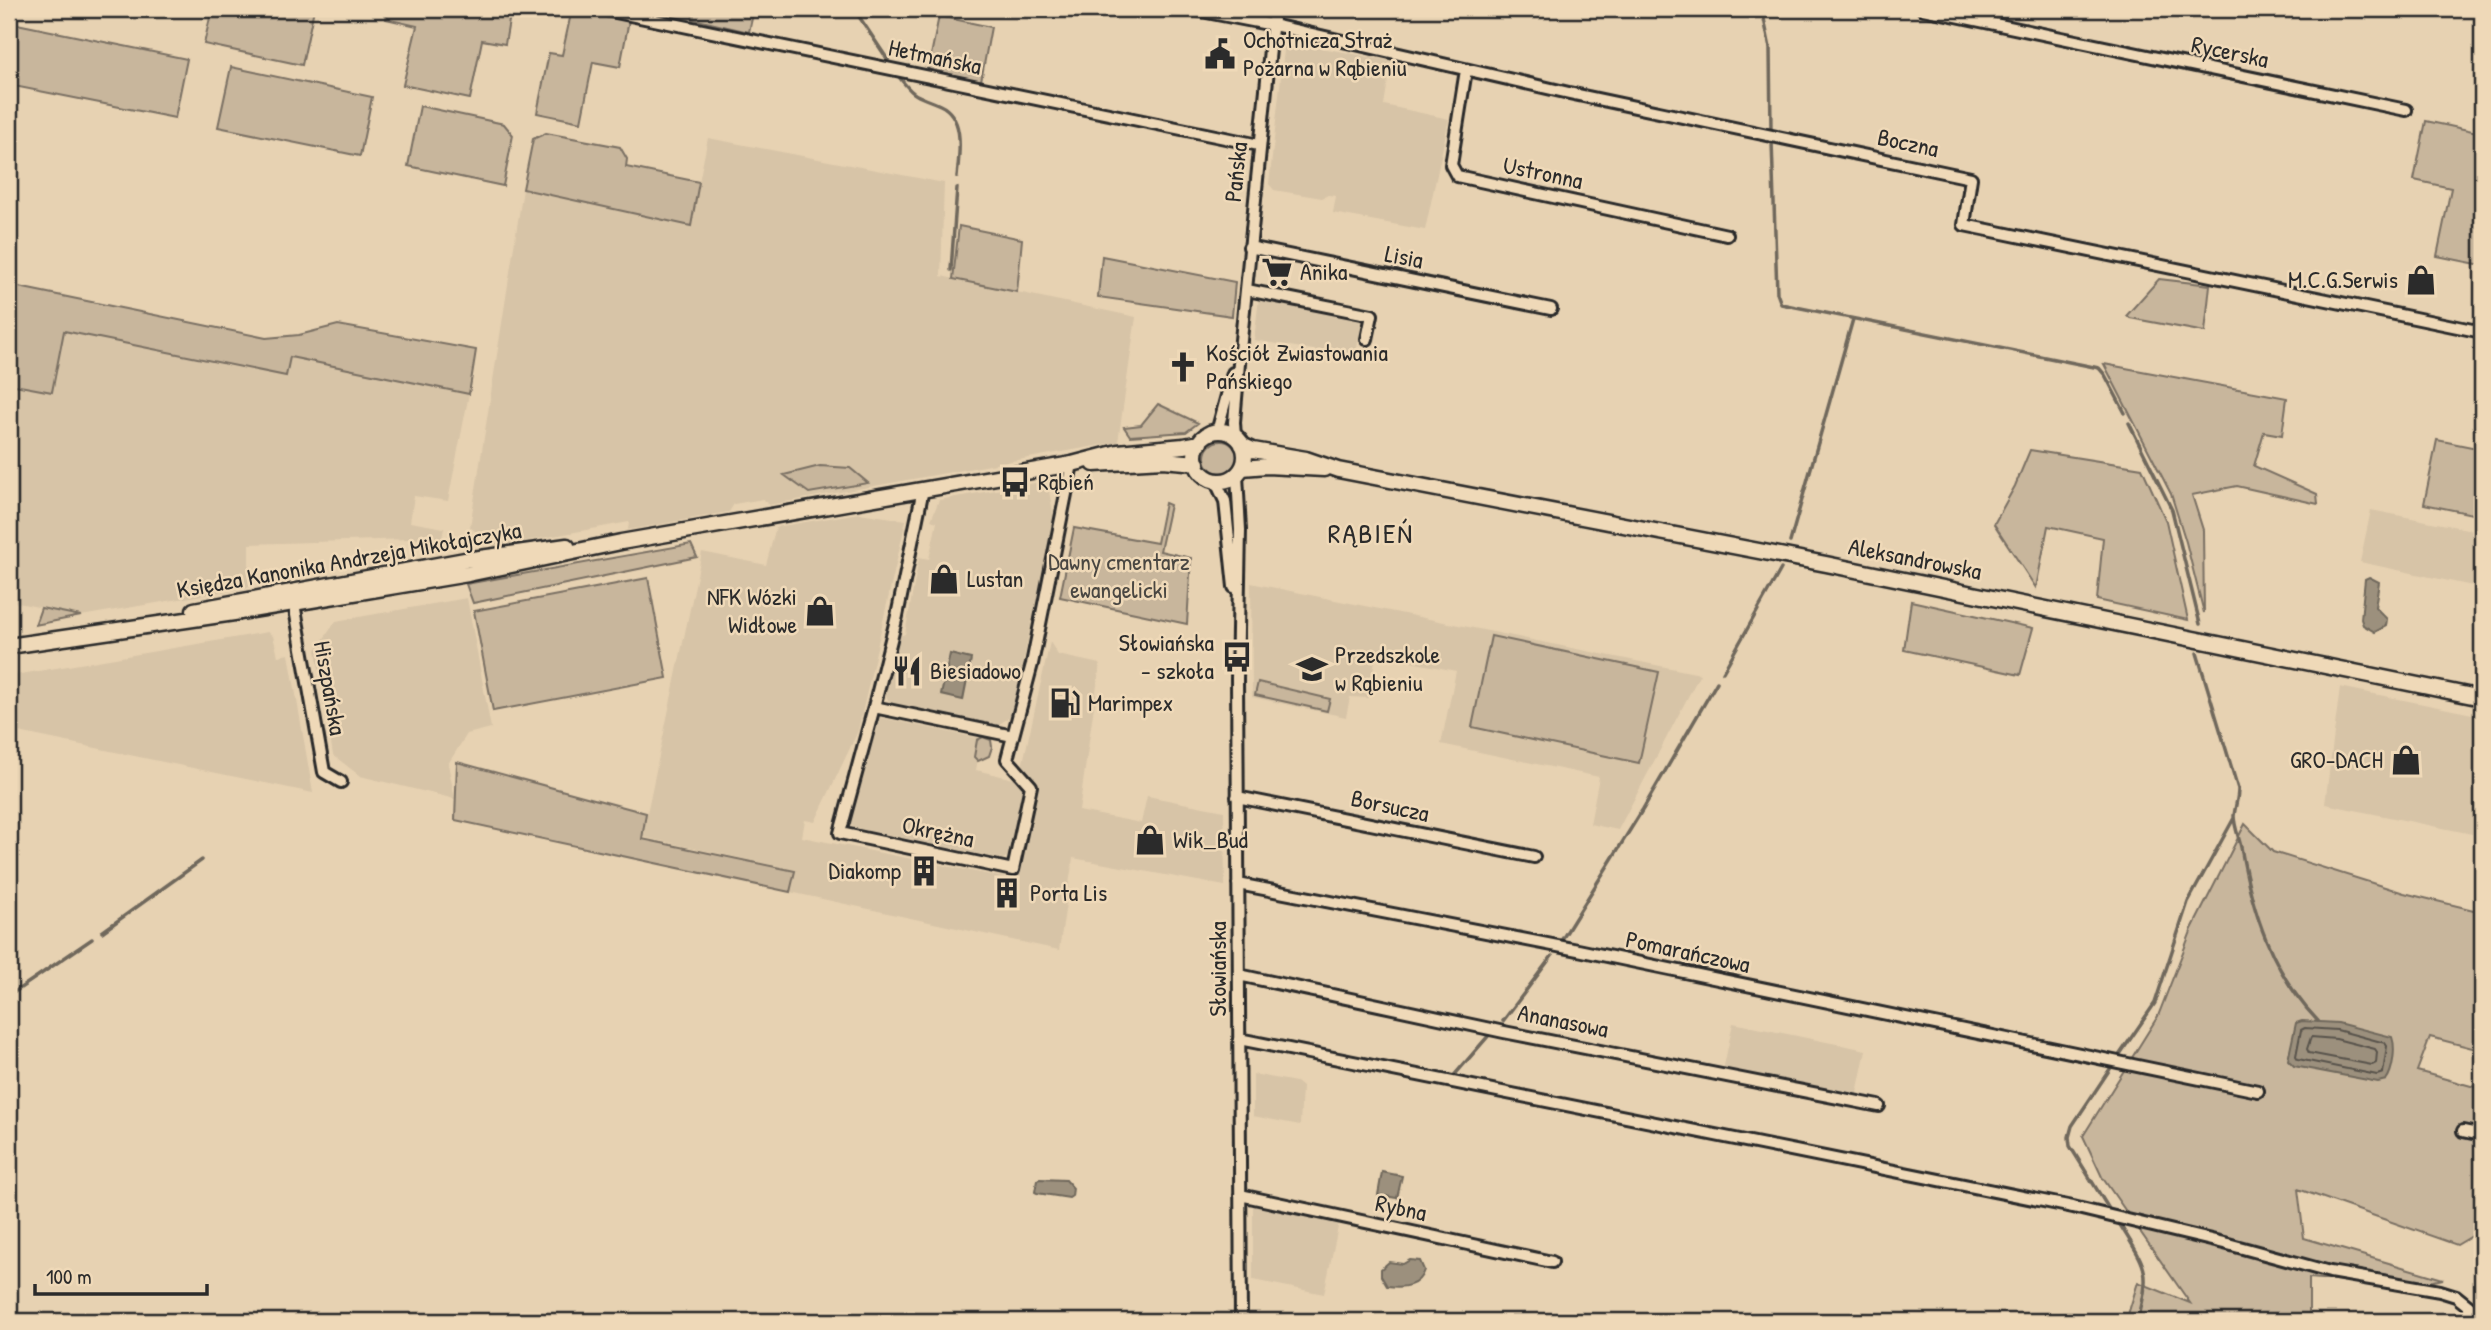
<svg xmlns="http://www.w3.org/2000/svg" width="2491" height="1330" font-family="'Patrick Hand',sans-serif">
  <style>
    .built { fill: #d7c4a7 }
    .green { fill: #c8b69c; stroke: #7a7064; stroke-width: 2 }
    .water { fill: #9c907d; stroke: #6f685c; stroke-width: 2 }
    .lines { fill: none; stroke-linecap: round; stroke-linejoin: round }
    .shore { stroke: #58534c; stroke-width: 2 }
    .stream { stroke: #6f685c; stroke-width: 3.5 }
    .minor-casing { stroke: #2b2b2b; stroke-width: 16 }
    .major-casing { stroke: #2b2b2b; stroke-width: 19 }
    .minor { stroke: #efd9b8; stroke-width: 10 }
    .major { stroke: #efd9b8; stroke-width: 14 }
    .labels { text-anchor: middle; stroke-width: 5; stroke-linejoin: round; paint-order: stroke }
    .poi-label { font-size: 24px; fill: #2b2b2b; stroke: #efd9b8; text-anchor: start }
    .street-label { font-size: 24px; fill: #2b2b2b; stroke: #efd9b8 }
    .park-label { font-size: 24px; fill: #4a4742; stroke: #efd9b8 }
    .quarter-label { font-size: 28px; letter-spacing: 2px; fill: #2b2b2b; stroke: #efd9b8 }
  </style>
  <rect width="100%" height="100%" fill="#e7d2b2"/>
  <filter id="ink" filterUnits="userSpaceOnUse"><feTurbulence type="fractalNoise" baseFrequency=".0143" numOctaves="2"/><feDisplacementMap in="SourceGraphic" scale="14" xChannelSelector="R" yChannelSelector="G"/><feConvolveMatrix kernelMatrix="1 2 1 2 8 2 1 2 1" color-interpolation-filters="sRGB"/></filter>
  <g filter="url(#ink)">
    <path class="built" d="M1285 41 1391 61 1384 105 1449 119 1425 230 1333 213 1336 196 1328 195 1322 198 1274 190 1269 184Z
      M708 138 944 183 941 276 1136 317 1118 442 769 505 763 499 734 504 729 512 628 530 629 522 495 547 470 527 523 189 690 226Z
      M1259 298 1363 319 1355 357 1254 340Z
      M63 331 286 376 290 357 469 394 448 501 414 496 410 522 444 528 442 538 249 544V587L81 616 9 601V383Z
      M1047 481 1054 517 1012 715 997 726 889 702 885 693 898 637 905 634 919 557 929 559 937 522 931 520 939 500Z
      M2371 510 2482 532V588L2360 562Z
      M859 513 906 520 858 731 815 822 805 820 802 837 1016 880 1038 784 1022 767 1050 642 1058 655 1100 664 1079 811 1141 823 1147 796 1224 811 1225 886 1073 858 1059 950 790 892 794 870 642 837 702 552 766 565 776 527Z
      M1251 583 1700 674 1618 830 1590 824 1599 777 1441 744 1456 671 1376 655 1368 698 1350 697 1346 717 1252 697Z
      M467 598 491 728 467 734 448 764 455 799 360 776 333 755 316 650 336 621Z
      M268 632 273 636 278 656 289 654 313 793 9 730V676Z
      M2340 687 2482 716V836L2325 804Z
      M878 717 982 739 976 770 1022 781 1025 788 1010 855 1003 859 855 828 848 822 855 791 861 786Z
      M1733 1023 1866 1050 1856 1098 1723 1071Z
      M1253 1074 1296 1082 1302 1087 1300 1125 1253 1116Z
      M1253 1204 1339 1222 1324 1294 1253 1280Z"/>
    <path class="green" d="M212 9H314L302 65 204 44Z
      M388 9H511L505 44 482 40 470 99 403 85 417 26 386 19Z
      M572 9 629 20 620 67 593 62 581 122 537 113 549 53 562 55Z
      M695 9H754L749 32 693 19Z
      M939 16 991 27 981 81 928 70Z
      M17 24 187 59 175 118 9 85V62Z
      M231 67 372 97 360 156 218 127Z
      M420 106 504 124 513 135 503 186 408 166Z
      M2426 121 2482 133V265L2437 256 2451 188 2414 180Z
      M546 133 620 147 627 159 626 167 699 182 691 226 523 189 533 139Z
      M959 226 1022 239 1017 292 953 279Z
      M1102 256 1235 282 1232 316 1098 297Z
      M2159 279 2210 285 2205 332 2130 318 2127 315Z
      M9 285 266 338 299 335 338 325 476 350 469 394 290 357 286 376 64 331 52 392 9 384Z
      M2104 364 2287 398 2282 435 2264 432 2254 466 2317 494 2318 504 2237 486 2192 495 2203 530 2204 613 2186 542 2171 494Z
      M1158 404 1198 423 1186 432 1130 436 1124 427 1141 425Z
      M2437 440 2482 449V516L2424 504Z
      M1205 457a16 16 0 1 1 32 0a16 16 0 1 1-32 0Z
      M2030 450 2142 468 2166 521 2188 620 2097 600 2103 538 2048 526 2036 588 1994 524 2015 486Z
      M820 466 850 468 868 483 809 493 784 475Z
      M1165 503 1170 505 1160 551 1191 558 1187 624 1060 597 1074 528 1157 543Z
      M691 544 697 557 473 603 466 584Z
      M648 578 667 678 493 711 474 611Z
      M1911 601 2033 628 2020 675 1904 650Z
      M41 608 81 616 35 625Z
      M1491 636 1659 672 1639 763 1472 727Z
      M1258 682 1330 699 1327 711 1255 695Z
      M983 737 991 740 992 747 989 756 978 761 974 757 977 740Z
      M457 762 646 813 642 839 795 871 790 892 455 820Z
      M2245 824 2273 852 2404 893 2482 912V1044L2476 1049 2430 1037 2417 1071 2482 1089V1230L2457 1245 2298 1189 2304 1238 2443 1279 2411 1286 2309 1278V1321H2126L2138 1282 2190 1303 2102 1177 2083 1136 2158 1016 2192 929Z"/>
    <path class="water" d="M2369 577 2379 582 2375 607 2387 619 2386 626 2375 632 2363 625 2361 619 2365 579Z
      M950 654 971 659 963 700 941 695Z
      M2302 1021 2338 1023 2392 1037C2396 1048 2393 1071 2386 1080L2378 1082 2294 1066 2288 1060 2296 1023Z
      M1382 1172 1402 1176 1397 1198 1378 1195Z
      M1040 1179 1066 1180 1073 1188 1072 1196 1069 1198 1037 1193 1035 1192 1037 1180Z
      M1410 1260 1420 1261 1424 1270C1419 1287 1403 1288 1387 1286L1381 1276V1269L1389 1262 1403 1264Z"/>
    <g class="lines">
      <path class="shore" d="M2305 1028 2337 1030 2385 1043 2387 1046 2383 1073 2377 1075 2298 1059 2296 1056 2301 1030Z
        M2311 1037 2336 1039 2375 1049 2377 1052 2376 1063 2372 1065 2309 1053 2307 1049Z"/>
      <path class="stream" d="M854 9 888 60
        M1762 9 1770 48 1771 130
        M899 77C917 100 916 94 940 105 966 117 959 154 957 177
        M1772 142 1777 293 1781 304 2099 368 2105 375 2125 413
        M951 270 957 188
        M2129 423 2172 510 2200 624
        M1790 542 1853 319
        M2197 653 2238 789C2238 799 2235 807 2234 816 2234 825 2239 838 2241 847 2252 912 2272 973 2318 1021
        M1723 672 1781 569
        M102 932 202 860
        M1561 941 1643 809 1717 682
        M16 991 92 939
        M1503 1021 1552 956
        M2118 1057 2155 1003 2188 902 2234 818
        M1451 1079 1490 1034
        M2109 1209 2070 1146 2069 1137 2072 1126 2110 1069
        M2119 1223C2147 1269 2151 1268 2138 1321"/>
      <g class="minor-casing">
        <path id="minor" d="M601 9 1259 145
          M1191 9 1273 25 1569 93 1971 178 1964 225 2482 332
          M1923 9 2406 110
          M1466 70 1451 165 1457 176 1727 235
          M1249 247 1551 309
          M1247 290 1372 315 1367 339
          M1217 432 1233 373
          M1235 437 1234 422 1241 340 1274 9
          M1237 475 1240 530 1237 679 1241 1321
          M1215 480 1225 501 1234 587
          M923 489 897 616 874 707 1013 736 1032 664 1072 464
          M293 598 324 772 341 782
          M874 707 840 833 1013 870 1031 786 1007 759 1013 736
          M1237 797 1534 857
          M1238 884 1578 950 2258 1091
          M1239 975 1504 1032 1879 1106
          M1239 1039 2073 1207 2228 1244 2330 1272 2440 1291 2456 1296 2482 1317
          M2463 1131 2482 1135
          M1240 1195 1552 1262"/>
      </g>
      <g class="major-casing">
        <path id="major" d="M1195 456a25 25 0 1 1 50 0a25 25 0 1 1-50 0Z
          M1242 445 1253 450 1306 459 1338 470 1826 564 2482 698
          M1094 464 1163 460 1197 463
          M1242 468 1267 466 1324 469
          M194 610 465 560 567 546
          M9 646 234 613 468 574 621 542 1072 464 1118 452 1184 446 1200 443"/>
      </g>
      <use href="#minor" class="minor"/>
      <use href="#major" class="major"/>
    </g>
  </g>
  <defs>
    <g id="civic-bare" transform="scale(2.415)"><path d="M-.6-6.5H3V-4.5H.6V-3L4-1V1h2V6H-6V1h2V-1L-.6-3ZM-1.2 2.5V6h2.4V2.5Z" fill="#2b2b2b" stroke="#efd9b8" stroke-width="2.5" paint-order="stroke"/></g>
    <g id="supermarket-bare" transform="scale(2.415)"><path d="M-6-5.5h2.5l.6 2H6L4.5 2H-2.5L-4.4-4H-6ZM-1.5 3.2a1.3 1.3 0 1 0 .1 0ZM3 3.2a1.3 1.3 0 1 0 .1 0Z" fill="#2b2b2b" stroke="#efd9b8" stroke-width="2.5" paint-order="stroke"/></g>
    <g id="shop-bare" transform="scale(2.415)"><path d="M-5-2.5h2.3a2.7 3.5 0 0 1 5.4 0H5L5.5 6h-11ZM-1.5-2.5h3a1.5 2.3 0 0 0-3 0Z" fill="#2b2b2b" stroke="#efd9b8" stroke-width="2.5" paint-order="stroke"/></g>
    <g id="church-bare" transform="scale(2.415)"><path d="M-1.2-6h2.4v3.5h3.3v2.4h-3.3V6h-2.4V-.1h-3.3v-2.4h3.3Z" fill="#2b2b2b" stroke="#efd9b8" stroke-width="2.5" paint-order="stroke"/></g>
    <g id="bus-bare" transform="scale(2.415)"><path d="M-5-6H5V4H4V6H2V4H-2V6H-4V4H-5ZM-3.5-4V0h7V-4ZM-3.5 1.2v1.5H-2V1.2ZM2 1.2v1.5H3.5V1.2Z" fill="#2b2b2b" stroke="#efd9b8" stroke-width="2.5" paint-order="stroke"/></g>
    <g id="school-bare" transform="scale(2.415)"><path d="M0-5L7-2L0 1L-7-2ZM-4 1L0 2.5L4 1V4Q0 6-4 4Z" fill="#2b2b2b" stroke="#efd9b8" stroke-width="2.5" paint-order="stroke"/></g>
    <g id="restaurant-bare" transform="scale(2.415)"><path d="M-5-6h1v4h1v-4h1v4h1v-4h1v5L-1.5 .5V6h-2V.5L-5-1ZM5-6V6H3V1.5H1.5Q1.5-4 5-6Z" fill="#2b2b2b" stroke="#efd9b8" stroke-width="2.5" paint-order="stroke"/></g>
    <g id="fuel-bare" transform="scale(2.415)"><path d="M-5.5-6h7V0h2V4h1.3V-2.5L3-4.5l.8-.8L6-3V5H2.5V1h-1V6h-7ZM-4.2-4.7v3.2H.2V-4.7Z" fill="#2b2b2b" stroke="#efd9b8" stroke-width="2.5" paint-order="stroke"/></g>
    <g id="building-bare" transform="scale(2.415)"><path d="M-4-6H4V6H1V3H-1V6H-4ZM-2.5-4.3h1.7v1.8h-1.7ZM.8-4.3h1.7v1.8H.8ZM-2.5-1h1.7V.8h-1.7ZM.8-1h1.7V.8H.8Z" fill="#2b2b2b" stroke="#efd9b8" stroke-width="2.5" paint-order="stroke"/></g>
  </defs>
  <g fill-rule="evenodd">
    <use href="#civic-bare" x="1220" y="54"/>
    <use href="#supermarket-bare" x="1277" y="272"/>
    <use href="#shop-bare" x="2421" y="280"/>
    <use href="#church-bare" x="1183" y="367"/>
    <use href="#bus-bare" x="1015" y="482"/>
    <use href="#shop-bare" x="944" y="579"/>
    <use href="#shop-bare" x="820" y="611"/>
    <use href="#bus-bare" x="1237" y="657"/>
    <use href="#school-bare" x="1312" y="669"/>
    <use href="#restaurant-bare" x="907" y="671"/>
    <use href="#fuel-bare" x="1065" y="703"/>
    <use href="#shop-bare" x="2406" y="760"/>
    <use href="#shop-bare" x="1150" y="840"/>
    <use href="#building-bare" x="924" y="871"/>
    <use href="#building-bare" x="1007" y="893"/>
  </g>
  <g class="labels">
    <g class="poi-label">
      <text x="1243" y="48">Ochotnicza Straż<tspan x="1243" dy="28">Pożarna w Rąbieniu</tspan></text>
      <text x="1300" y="280">Anika</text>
      <text x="2398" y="288" text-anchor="end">M.C.G.Serwis</text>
      <text x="1206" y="361">Kościół Zwiastowania<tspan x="1206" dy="28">Pańskiego</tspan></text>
      <text x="1038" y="490">Rąbień</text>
      <text x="967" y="587">Lustan</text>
      <text x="797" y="605" text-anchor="end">NFK Wózki<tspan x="797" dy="28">Widłowe</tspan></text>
      <text x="1214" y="651" text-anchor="end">Słowiańska<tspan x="1214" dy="28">- szkoła</tspan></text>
      <text x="1335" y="663">Przedszkole<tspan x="1335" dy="28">w Rąbieniu</tspan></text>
      <text x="930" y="679">Biesiadowo</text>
      <text x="1088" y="711">Marimpex</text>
      <text x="2383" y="768" text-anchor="end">GRO-DACH</text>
      <text x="1173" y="848">Wik_Bud</text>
      <text x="901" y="879" text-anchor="end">Diakomp</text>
      <text x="1030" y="901">Porta Lis</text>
    </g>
    <g class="street-label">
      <text transform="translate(2230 52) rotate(12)" y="8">Rycerska</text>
      <text transform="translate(935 57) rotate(12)" y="8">Hetmańska</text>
      <text transform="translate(1908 143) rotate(12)" y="8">Boczna</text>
      <text transform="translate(1236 172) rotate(-84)" y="8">Pańska</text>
      <text transform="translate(1543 173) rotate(12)" y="8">Ustronna</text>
      <text transform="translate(1404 257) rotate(11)" y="8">Lisia</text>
      <text transform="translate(1915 559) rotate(11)" y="8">Aleksandrowska</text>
      <text transform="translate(349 560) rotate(-10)" y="8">Księdza Kanonika Andrzeja Mikołajczyka</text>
      <text transform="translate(330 688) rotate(80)" y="8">Hiszpańska</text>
      <text transform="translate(1390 806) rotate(12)" y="8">Borsucza</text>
      <text transform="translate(938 832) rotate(12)" y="8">Okrężna</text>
      <text transform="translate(1688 952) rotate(12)" y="8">Pomarańczowa</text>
      <text transform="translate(1218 969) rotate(-90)" y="8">Słowiańska</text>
      <text transform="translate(1563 1021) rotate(11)" y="8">Ananasowa</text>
      <text transform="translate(1401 1208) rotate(12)" y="8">Rybna</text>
    </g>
    <g class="park-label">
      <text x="1119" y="570">Dawny cmentarz<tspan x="1119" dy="28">ewangelicki</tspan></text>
    </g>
    <g class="quarter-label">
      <text x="1371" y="543">RĄBIEŃ</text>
    </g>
  </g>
  <rect width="2491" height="1330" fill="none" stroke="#efd9b8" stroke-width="35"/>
  <rect x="18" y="18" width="2456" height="1295" fill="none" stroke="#2b2b2b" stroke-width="2.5" filter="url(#ink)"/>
  <path d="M35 1284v10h172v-10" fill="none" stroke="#2b2b2b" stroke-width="3.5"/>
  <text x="46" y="1284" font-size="21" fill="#2b2b2b" stroke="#efd9b8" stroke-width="5" paint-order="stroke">100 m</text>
</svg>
